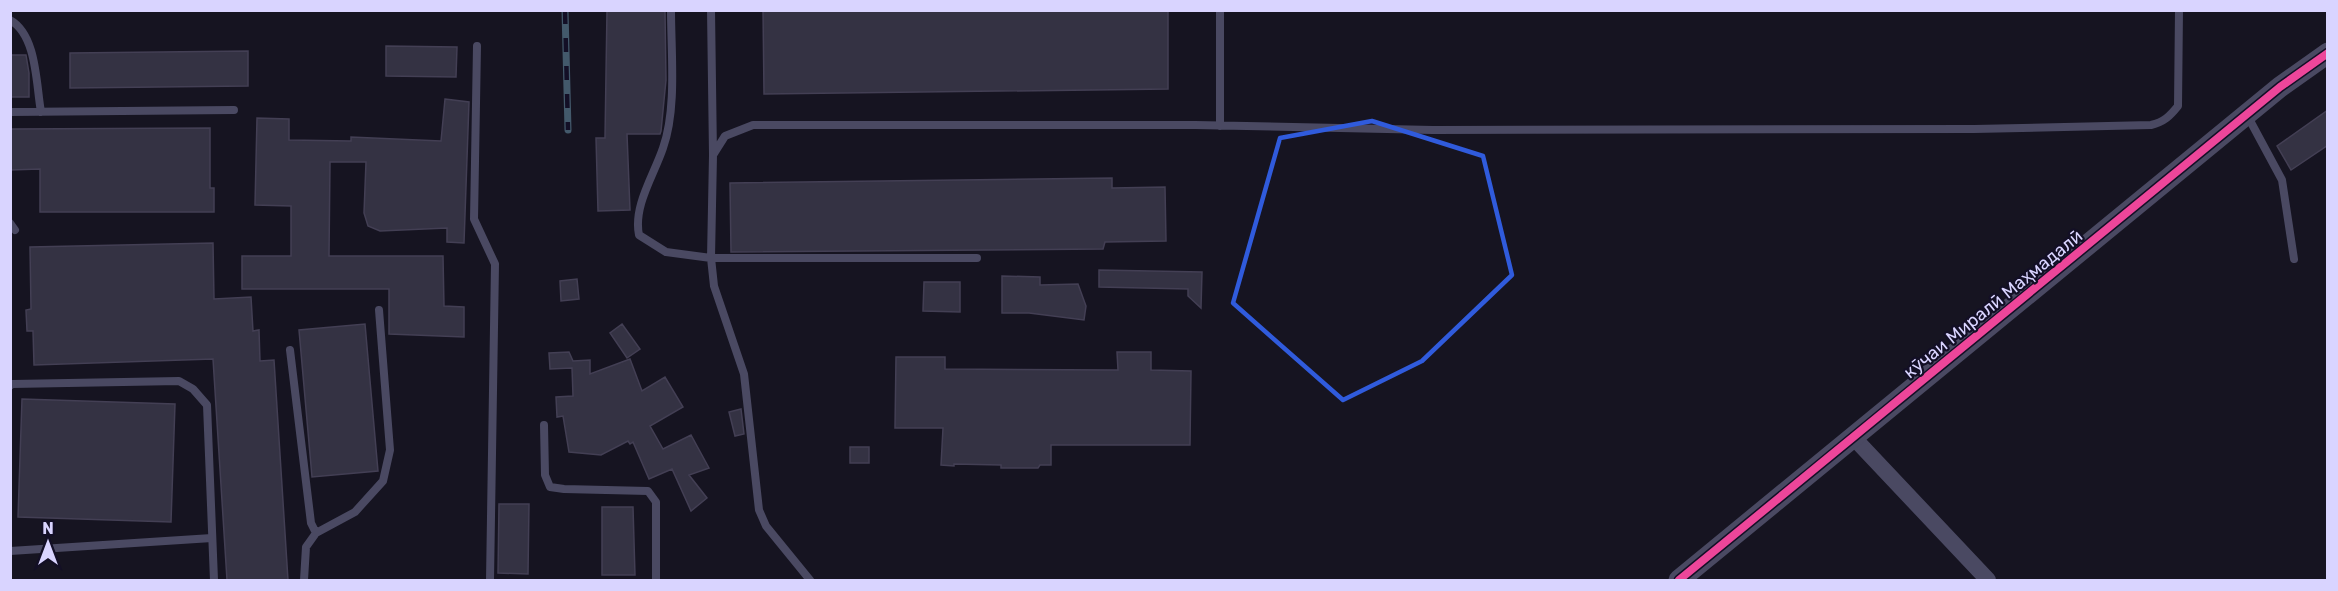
<svg xmlns="http://www.w3.org/2000/svg" width="2338" height="591" font-family="Rubik,sans-serif">
  <style>
    .building { fill: #343243; stroke: #433f54; stroke-width: 1.5 }
    .lines { fill: none; stroke-linecap: round; stroke-linejoin: round }
    .service { stroke: #4a4962; stroke-width: 8 }
    .minor { stroke: #4a4962; stroke-width: 16 }
    .tertiary { stroke: #4a4962; stroke-width: 21 }
    .rail-casing { stroke: #43596b; stroke-width: 7 }
    .rail { stroke: #130f26; stroke-width: 4.5; stroke-dasharray: 14; stroke-linecap: butt }
    .cycleway-casing { stroke: #130f26; stroke-width: 11 }
    .cycleway { stroke: #ed469a; stroke-width: 8 }
    .marked { fill: none; stroke: #305bdc; stroke-width: 4.5; stroke-linejoin: round }
    .labels { text-anchor: middle; stroke-width: 4.5; stroke-linejoin: round; paint-order: stroke }
    .street-label { font-size: 18px; fill: #d9d4ff; stroke: #130f26 }
  </style>
  <rect width="100%" height="100%" fill="#161421"/>
  <path class="building" d="M607 10H665L666 80 661 131 660 134H627L630 210 598 211 596 138H605Z
    M763 10H1168V89L764 94Z
    M386 46 457 47 456 77 386 76Z
    M248 51V86L70 88V53Z
    M10 55H26L29 73V97H10Z
    M445 99 469 102 464 243 447 242V228L380 231 368 226 364 213 366 162H330L329 256H443L444 306 464 307V337L389 334V289H242V256H291V206L255 205 257 118 289 119V140L351 141V137L441 141Z
    M2328 110V145L2291 170 2277 146Z
    M210 128V188H214V212H40V169L10 170V129Z
    M1112 178V188L1165 187 1166 241 1105 242 1103 249 731 252 730 183Z
    M213 243 214 299 251 297 253 331 259 330 260 361 274 360 288 580H227L213 359 34 365 33 331H27L26 310 31 309 30 247Z
    M1099 270 1202 272 1201 308 1188 296V289L1099 287Z
    M1002 276 1040 277V285L1078 284 1086 306 1084 320 1029 313H1002Z
    M577 279 579 299 561 301 560 281Z
    M924 282H960V312L923 311Z
    M365 324 378 471 312 477 299 330Z
    M622 324 640 349 627 358 610 333Z
    M569 352 573 361 590 360V374L630 359 642 391 665 377 683 407 650 426 663 449 691 435 709 468 689 475 707 498 691 511 672 469 649 479 633 442 630 444 628 441 601 455 569 452 563 416 557 417 556 397 573 396 572 368 550 369 549 353Z
    M1117 352H1151V370L1191 371 1190 445H1051V465H1040L1038 468H1001V465L954 464V466L941 465 943 428H895L896 357H945V369L1118 370Z
    M22 399 175 404 171 522 18 517Z
    M741 409 744 434 735 436 729 412Z
    M850 447H869V463H850Z
    M499 504H529L528 574 498 573Z
    M602 507H633L635 575H602Z"/>
  <g class="lines">
    <path class="service" d="M671 10C671 53 677 109 663 148 654 175 633 206 639 235L666 252 711 258H977
      M711 10 713 155
      M1220 10V126
      M10 20C37 35 36 84 41 112
      M477 46 474 219 495 264 490 580
      M10 112 234 110
      M2247 115 2282 180 2294 259
      M10 223 15 230
      M290 350 311 523 316 533
      M10 386 12 384 179 381 193 389 207 405 214 580
      M544 425 545 475 550 487 564 489 648 491 656 502V580
      M10 551 212 538
      M304 580 306 547 316 533 355 512 383 481 390 450 379 310
      M810 580 766 526 759 510 744 374 714 286 711 258 713 155 725 136 753 125H1195L1433 130 1974 129 2151 125C2164 122 2170 116 2178 106L2179 10"/>
    <path class="minor" d="M1854 438 1988 580"/>
    <path class="tertiary" d="M1679 580 2280 87 2328 53"/>
    <g class="rail-casing">
      <path id="rail" d="M565 10 568 130"/>
    </g>
    <use href="#rail" class="rail"/>
    <g class="cycleway-casing">
      <path id="cycleway" d="M1679 580 2280 87 2328 53"/>
    </g>
    <use href="#cycleway" class="cycleway"/>
  </g>
  <path class="marked" d="M1372 121 1483 156 1512 275 1422 361 1343 400 1233 303 1280 138Z"/>
  <g class="labels">
    <g class="street-label">
      <text transform="translate(1993 304) rotate(-39)" y="6">кӯчаи Миралӣ Маҳмадалӣ</text>
    </g>
  </g>
  <rect width="2338" height="591" fill="none" stroke="#d9d4ff" stroke-width="24"/>
  <g transform="translate(48 543)" stroke="#130f26" stroke-width="4.5" paint-order="stroke">
  <path d="M0-4.5L10 22L0 15L-10 22Z" fill="#d9d4ff"/>
  <text y="-9" font-size="16" font-weight="bold" text-anchor="middle" fill="#d9d4ff">N</text>
  </g>
</svg>
